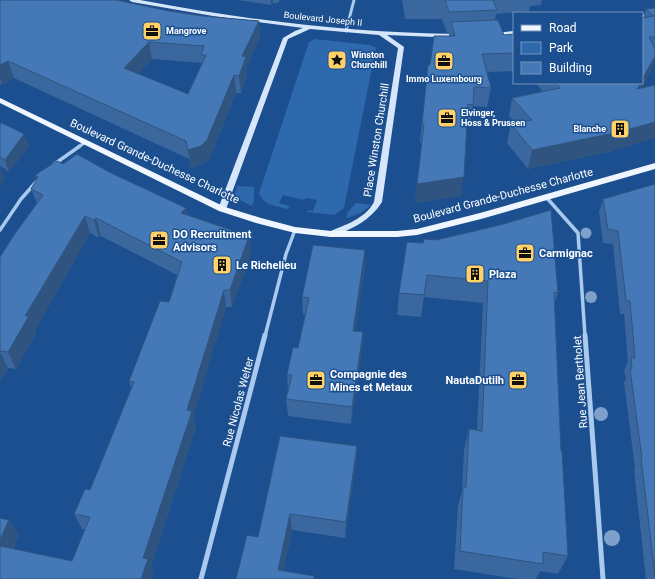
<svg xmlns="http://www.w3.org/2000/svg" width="655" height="579" font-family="Roboto,sans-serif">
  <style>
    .green { fill: #2e69ad }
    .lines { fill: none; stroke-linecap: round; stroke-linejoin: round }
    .street-far2 { stroke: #a9c9ee; stroke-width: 3 }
    .street-far1 { stroke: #a9c9ee; stroke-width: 3.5 }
    .street { stroke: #a9c9ee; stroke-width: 5 }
    .secondary { fill: #d6e6fa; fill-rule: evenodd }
    .primary { fill: #f0f6ff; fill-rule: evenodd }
    .tree { fill: #7ea0ca }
    .wall { fill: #3a679d; fill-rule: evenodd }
    .shaded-wall { fill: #305480 }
    .building { fill: #4478b7; stroke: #305480; fill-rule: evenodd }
    .labels { text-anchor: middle; stroke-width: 3; stroke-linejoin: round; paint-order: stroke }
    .far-street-label { font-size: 9px; fill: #fff; stroke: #1b4f8f }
    .far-poi-label { font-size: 9px; font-weight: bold; fill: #fff; stroke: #1b4f8f; text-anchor: start }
    .street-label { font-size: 11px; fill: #fff; stroke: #1b4f8f }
    .poi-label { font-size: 11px; font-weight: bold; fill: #fff; stroke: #1b4f8f; text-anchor: start }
  </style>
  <rect width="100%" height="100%" fill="#1b4f8f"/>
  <path class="green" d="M315 39 370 45 376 48 344 208 335 215 307 212 308 210 313 211 317 200 306 198 303 200 283 195 279 203 290 206 288 209C276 206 264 206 259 193L309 42Z
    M237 186 254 187V201L252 206 238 199 235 195Z
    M356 203 371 205 361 213 347 218V213Z"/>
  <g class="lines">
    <path class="street-far2" d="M346 31 354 0
      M78 147 86 142"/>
    <path class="street-far1" d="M53 165 80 146
      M546 197 578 233 585 336
      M0 230 21 199 37 181
      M265 336 286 254 295 230"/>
    <path class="street" d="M585 335 603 579
      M201 579 265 335"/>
    <path class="secondary" d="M129 0H140C246 20 351 33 459 34L462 36 459 38 387 35 404 47 382 202C371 220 351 230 331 237L328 236 327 234 328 232C345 225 365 219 374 202L398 48 379 35 310 29 288 39 226 209 222 211 218 209 283 38 295 31 303 28 213 16 132 2Z
      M655 13V17L642 19V15Z
      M514 31V35L493 37 490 35 493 33Z"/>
    <path class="primary" d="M0 98 225 207 261 218 295 227 331 231H397L417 229 480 213 655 163V169L481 219 417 235 397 237H331L295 233 256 223 219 211 0 103Z"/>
  </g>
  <g class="tree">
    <circle cx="586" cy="233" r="5.5"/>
    <circle cx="591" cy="297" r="6"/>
    <circle cx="601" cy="414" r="7"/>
    <circle cx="612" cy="538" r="8"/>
  </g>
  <path class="wall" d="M0 0 169 11 202 16 259 21 260 38 247 67V74L241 93H236L210 158 203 164 191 168 189 159 14 78 2 85 0 84ZM152 59 202 63V64L188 94 138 74Z
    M238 0H280L278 3H273L271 5Z
    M402 0H542L541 5 530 6 529 11 496 14 495 20 504 35 514 34V71L487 72 491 88 487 107 473 106 470 124 467 123 461 196 415 203 422 143 420 142 428 65H430L449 36V33H447L442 19H405Z
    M655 8V58L651 71 641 88 612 151 528 169 507 143 511 124 515 123 509 116 512 98 543 92 536 83H642L643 18 646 9Z
    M0 124 29 146 9 172 0 166Z
    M63 164 109 172 186 208 188 215 249 236 251 254 232 307H226L193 417 196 427 151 566 154 573 152 579H0L9 520 19 534 13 549 72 561 85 529H82L74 514 90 490 131 388 129 381 169 302 177 275 101 236 99 238 90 233 35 330 36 333 16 369 8 368 0 382V257L37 203 31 189 37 180 35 175Z
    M655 184V579H646L634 470 635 468 624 382 626 379 624 370 628 362 624 314H620L613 244 603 243 599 212 603 199Z
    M407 242 558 293 554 304 561 451 568 556 558 574 540 571 536 579H517L454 569 458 506 462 491 464 450 469 429 477 430 483 303 424 297 421 317 397 315 399 293Z
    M365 268 355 331 363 332 362 350 351 424 288 416 286 399 288 392 287 374 298 348 305 315H303L302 297Z
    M357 446 356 463 345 538 292 530 283 571 314 576V579H236L258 537Z"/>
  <path class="shaded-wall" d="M271 0H273V3L271 5Z
    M259 21 260 38 247 67V74L241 93 239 76 242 56Z
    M149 42 152 59 128 85 124 68Z
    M655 56V58L651 71 631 108 637 89 641 83H642V80Z
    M8 61 14 78 2 85 0 79V65Z
    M234 75 236 93 210 158 203 164 191 168 188 150Z
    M655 122V138L612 151 528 169 532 150Z
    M24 134 29 146 9 172 5 160Z
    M0 166 5 178 0 185Z
    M464 177 461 196 415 203 417 184Z
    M186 208 190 225 181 213Z
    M85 216 90 233 35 330 36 333 16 369 8 352 25 316Z
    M96 218 101 236 99 238 94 220Z
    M249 236 251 254 232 307 230 290Z
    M365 250V268L353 349V331Z
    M224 290 226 307 193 417 196 427 151 566 154 573 152 579H141L143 558 187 410Z
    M363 332 362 350 351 424 352 407Z
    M0 352 8 368 0 382Z
    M357 446 356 463 345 538 346 522Z
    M290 514 292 530 281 579 278 570Z
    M9 520 19 534 8 559 0 549V540Z"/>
  <path class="building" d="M0 0H116L169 11 202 16 259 21 242 56 246 57 239 76 234 75 207 140 201 146 188 150 186 141 8 61 0 65ZM149 42 204 46 201 55H206L188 94 124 68Z
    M445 0H493L497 10 449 12Z
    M655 8V37H649L655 49V56L642 80V18L654 16 646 9Z
    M498 20 504 35 514 34V53L482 54 491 88 474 87 473 105 468 104 464 177 417 184 424 124H422L428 65H430L434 36H455L451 22Z
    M556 83H641L637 89 655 85V122L619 132 532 150 511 124 532 120 512 98 560 88Z
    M2 123 24 134 5 160 0 157V124Z
    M77 154 109 172 186 208 181 213 249 236 230 290H224L187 410 192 411 143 558 148 559 141 579H0V546L72 561 90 517 74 514 85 489 90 490 134 382 129 381 160 301 169 302 182 262 96 218 94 220 85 216 25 316H29L8 352 0 351V257L14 235 43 195 31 189 38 177 35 175 57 161 63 164Z
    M655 184V575L641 458H642L630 369H632L631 357 635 358 630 301 626 300 618 231 608 229 603 199Z
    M551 210 558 293 554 292 561 451H562L568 556 543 552V564L460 551 463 487H466L469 429 482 431 488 281 427 275 424 295 399 293 407 242 423 243 424 239 436 240 500 225Z
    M313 245 365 250 353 331 363 332 352 407 286 399 292 375 287 374 293 347 298 348 309 298 302 297Z
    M280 436 357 446 346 522 290 514 278 570 314 576V579H236L247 535 258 537Z
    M0 518 9 520 0 540Z"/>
  <defs>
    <g id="office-square" transform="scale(1)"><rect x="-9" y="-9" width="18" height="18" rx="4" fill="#ffd166" stroke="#1b4f8f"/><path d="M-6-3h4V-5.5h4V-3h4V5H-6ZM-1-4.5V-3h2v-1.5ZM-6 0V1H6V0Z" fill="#111"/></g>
    <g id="sight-square" transform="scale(1)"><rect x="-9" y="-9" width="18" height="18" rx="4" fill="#ffd166" stroke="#1b4f8f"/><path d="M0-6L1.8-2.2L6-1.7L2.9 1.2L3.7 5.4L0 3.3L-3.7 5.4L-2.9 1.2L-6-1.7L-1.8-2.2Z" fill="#111"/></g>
    <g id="building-square" transform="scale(1)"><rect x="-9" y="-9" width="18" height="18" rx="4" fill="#ffd166" stroke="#1b4f8f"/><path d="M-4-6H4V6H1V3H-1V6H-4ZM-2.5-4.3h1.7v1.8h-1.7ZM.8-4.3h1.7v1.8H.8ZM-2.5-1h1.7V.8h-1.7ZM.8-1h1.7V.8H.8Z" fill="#111"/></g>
  </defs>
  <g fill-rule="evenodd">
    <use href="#office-square" x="152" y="31"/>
    <use href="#sight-square" x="337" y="60"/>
    <use href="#office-square" x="444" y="61"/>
    <use href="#office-square" x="447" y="118"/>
    <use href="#building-square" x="620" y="129"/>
    <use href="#office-square" x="159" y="240"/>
    <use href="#office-square" x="525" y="253"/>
    <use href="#building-square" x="222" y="265"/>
    <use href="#building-square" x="475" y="274"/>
    <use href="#office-square" x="316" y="380"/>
    <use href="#office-square" x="518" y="380"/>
  </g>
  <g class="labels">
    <g class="far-street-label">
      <text transform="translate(323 19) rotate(6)" y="3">Boulevard Joseph II</text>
    </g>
    <g class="far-poi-label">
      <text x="166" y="34">Mangrove</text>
      <text x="351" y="58">Winston<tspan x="351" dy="10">Churchill</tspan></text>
      <text x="444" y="82" text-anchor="middle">Immo Luxembourg</text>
      <text x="461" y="116">Elvinger,<tspan x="461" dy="10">Hoss &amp; Prussen</tspan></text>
      <text x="606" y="132" text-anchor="end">Blanche</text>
    </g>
    <g class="street-label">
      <text transform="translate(376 140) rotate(-81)" y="4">Place Winston Churchill</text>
      <text transform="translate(155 161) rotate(25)" y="4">Boulevard Grande-Duchesse Charlotte</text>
      <text transform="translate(503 195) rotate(-15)" y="4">Boulevard Grande-Duchesse Charlotte</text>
      <text transform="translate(580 382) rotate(-94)" y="4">Rue Jean Bertholet</text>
      <text transform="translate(238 402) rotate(-75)" y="4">Rue Nicolas Welter</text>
    </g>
    <g class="poi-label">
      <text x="173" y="238">DO Recruitment<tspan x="173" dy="13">Advisors</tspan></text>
      <text x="539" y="257">Carmignac</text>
      <text x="236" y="269">Le Richelieu</text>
      <text x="489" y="278">Plaza</text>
      <text x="330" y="378">Compagnie des<tspan x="330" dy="13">Mines et Metaux</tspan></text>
      <text x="504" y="384" text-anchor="end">NautaDutilh</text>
    </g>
  </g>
  <rect x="513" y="12" width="130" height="72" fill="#1b4f8f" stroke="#7695bc"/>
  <rect x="521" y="25" width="20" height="6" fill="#f0f6ff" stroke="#7695bc"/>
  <text x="549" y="32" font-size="12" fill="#ffffff">Road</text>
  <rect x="521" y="42" width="20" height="12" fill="#2e69ad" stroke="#7695bc"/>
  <text x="549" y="52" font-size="12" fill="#ffffff">Park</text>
  <rect x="521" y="62" width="20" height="12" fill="#4478b7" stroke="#7695bc"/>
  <text x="549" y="72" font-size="12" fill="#ffffff">Building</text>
</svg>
